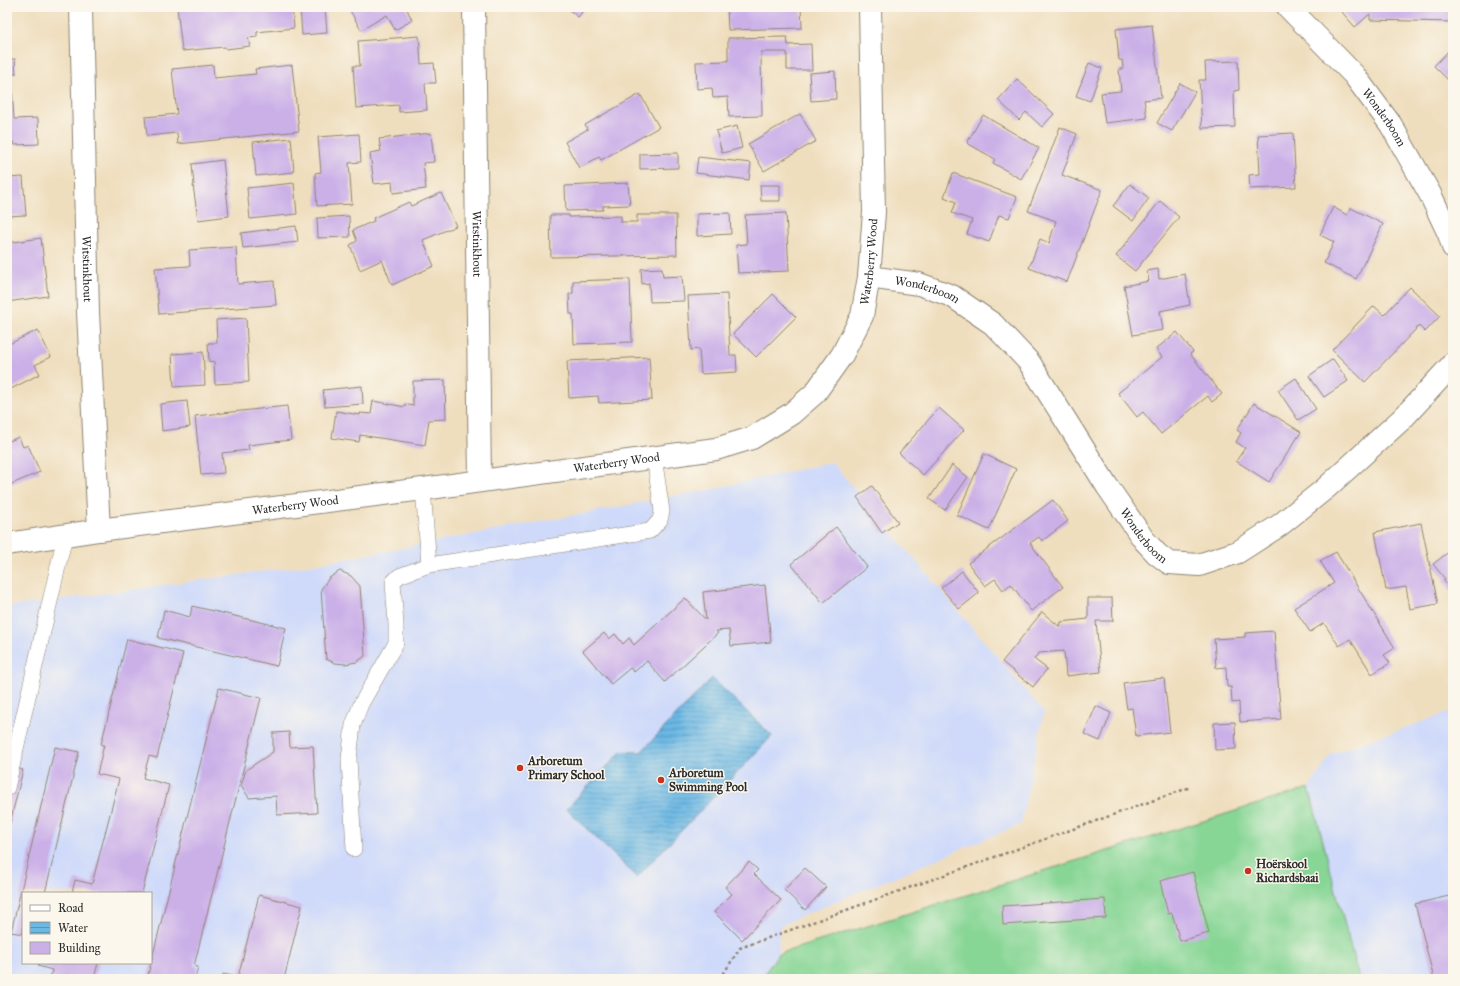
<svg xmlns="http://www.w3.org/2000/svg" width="1460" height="986" font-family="'IM FELL Great Primer',serif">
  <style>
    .built { fill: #cfdafa; fill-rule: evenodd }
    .pitch { fill: #87d695; stroke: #598060 }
    .water { fill: url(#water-rules); stroke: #4b7288 }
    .building { fill: #cbb0e8 }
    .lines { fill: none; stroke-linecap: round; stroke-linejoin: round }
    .service-casing { stroke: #8d8474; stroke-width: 16 }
    .minor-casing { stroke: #8d8474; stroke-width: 24 }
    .path { stroke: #8d8474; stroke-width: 2.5; stroke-dasharray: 3 3; stroke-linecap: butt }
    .service { stroke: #fff; stroke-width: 15 }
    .minor { stroke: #fff; stroke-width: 22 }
    .poi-dot { fill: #c8321e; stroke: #fbf7ec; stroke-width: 1.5 }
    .labels { text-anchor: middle; stroke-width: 3; stroke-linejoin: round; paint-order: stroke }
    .street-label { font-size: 12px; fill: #2b2b2b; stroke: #fbf7ec }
    .poi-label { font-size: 12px; font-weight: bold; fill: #2b2b2b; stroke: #fbf7ec; text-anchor: start }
  </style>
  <defs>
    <pattern id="water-rules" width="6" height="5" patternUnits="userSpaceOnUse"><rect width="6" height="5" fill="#6bb8e5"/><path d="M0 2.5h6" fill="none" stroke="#5896ba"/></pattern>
  </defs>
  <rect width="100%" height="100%" fill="#fbf7ec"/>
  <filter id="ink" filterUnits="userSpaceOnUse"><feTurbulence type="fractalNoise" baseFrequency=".025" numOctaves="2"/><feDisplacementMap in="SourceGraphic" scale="8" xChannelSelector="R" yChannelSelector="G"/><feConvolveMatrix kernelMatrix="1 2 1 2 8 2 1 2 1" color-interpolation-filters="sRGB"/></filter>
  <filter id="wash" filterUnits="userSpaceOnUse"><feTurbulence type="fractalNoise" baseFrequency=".012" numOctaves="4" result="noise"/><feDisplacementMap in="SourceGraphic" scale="16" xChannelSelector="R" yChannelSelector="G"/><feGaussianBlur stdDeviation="0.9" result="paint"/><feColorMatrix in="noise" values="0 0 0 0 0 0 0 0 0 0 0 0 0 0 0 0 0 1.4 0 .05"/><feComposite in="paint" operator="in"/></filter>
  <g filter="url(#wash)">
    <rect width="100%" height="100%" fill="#efdebe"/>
    <path class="built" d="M832 462 1044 712 1021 824 780 925 778 954 1309 788 1331 754 1453 711V979H7V607L323 563 707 490ZM23 893H151V963H23Z"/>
    <path class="pitch" d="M1309 788 1359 979H761L778 954Z"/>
    <path class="water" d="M712 678 772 736 637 877 566 809 621 752H641Z"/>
    <g id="blocks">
      <path class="building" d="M177 7H292L294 28 257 32V37L248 38 250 46 226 49 225 47 182 51Z
        M300 7H325L327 33 302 35Z
        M348 7H406L412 20 395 30 387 15 361 30Z
        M566 7H586L578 17Z
        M727 7H801L802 28 728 30Z
        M1345 7H1453V22L1370 20V14L1355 27 1341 11Z
        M1152 25 1161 98 1144 100 1147 118 1105 123 1101 93 1121 91 1119 69H1123L1122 60H1119L1116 29Z
        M419 36 421 64 434 63 436 83H425L427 110 399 112V105L356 108 353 66H360L358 41Z
        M787 37 788 45 811 44 812 70H787V52H761L762 116 729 117 728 97 713 98 712 88 697 89 696 62 728 61V38Z
        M1453 46V81L1451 83 1434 66Z
        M7 59H15L16 74H11L14 119 38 118 39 144 15 145 14 142H7Z
        M1238 61 1239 90 1234 91 1235 127 1202 128 1199 80H1206L1205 62Z
        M1089 63 1102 68 1090 101 1076 96Z
        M213 65 214 78 256 74 255 69 292 65 299 131 178 144 177 133 147 136 145 117 177 114 172 69Z
        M835 71 836 99 811 101 809 73Z
        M1017 79 1054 114 1042 127 1026 112 1019 120 998 100Z
        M1180 83 1195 92 1172 131 1157 123Z
        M640 94 659 127 601 160 599 157 579 168 565 142 588 129 585 125Z
        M800 114 816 141 764 171 748 144Z
        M983 115 1039 148 1021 179 993 163 995 159 967 143Z
        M737 126 742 148 722 153 716 131Z
        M1060 127 1077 134 1062 175 1102 190 1067 282 1029 268 1040 239 1049 243 1056 221 1028 211Z
        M431 133 434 162 423 163 426 189 393 193 392 182 374 184 370 153 381 151 379 139Z
        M1293 133 1296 187 1250 189 1249 175 1260 174 1258 135Z
        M359 134 361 162 349 163 352 204 317 206 315 173 321 172 318 137Z
        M291 138 294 172 256 176 253 142Z
        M678 153V168L640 169V154Z
        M698 157 751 163 749 180 696 173Z
        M223 160 229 216 198 220 193 185H194L192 164Z
        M953 173 1017 197 1009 218 999 215 989 242 967 234 972 220 952 213 956 202 944 197Z
        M23 177 26 215 7 216V178Z
        M294 183 297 214 250 219 247 188Z
        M628 183 630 205 603 206V210L566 211 565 186Z
        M1130 184 1149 198 1133 221 1113 206Z
        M760 185H780V201H761Z
        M441 193 456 226 423 240 434 266 392 285 382 260 360 270 350 245 357 241 353 230 374 221 373 218 409 202 411 206Z
        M1160 201 1179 217 1135 271 1116 256Z
        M1333 207 1347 215 1351 208 1383 224 1356 279 1324 263 1334 242 1320 235Z
        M730 213 731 234 697 236V214Z
        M786 213 789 271 738 273 736 245 747 244 745 215Z
        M550 215H569V217L621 216V222H637V215H676L677 255 551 257Z
        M349 216 350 237 318 238 317 218Z
        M296 226 298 242 243 248 241 233Z
        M41 238 48 296 7 302V243Z
        M236 247 238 284 274 281 276 305 159 314 155 268 190 266 189 250Z
        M662 268 663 277 682 276 684 301 650 302 649 283 642 284 641 269Z
        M1158 269 1159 279 1185 274 1190 305 1160 311 1163 330 1133 335 1124 286 1149 281 1147 271Z
        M630 279 632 342 574 344 573 314H570L569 294 573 293V281Z
        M1410 287 1440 316 1425 332 1419 326 1365 382 1332 350 1374 306 1384 315Z
        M727 294 730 355H736L737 372 701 374 699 349 691 350 688 296Z
        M773 294 796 317 756 357 733 334Z
        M246 318 249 382 215 384 214 361 209 362 208 343H217L216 320Z
        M38 330 51 357 35 365 40 374 7 391V345Z
        M1177 332 1193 352 1190 354 1222 394 1212 402 1208 396 1161 434 1143 412 1137 417 1118 393 1162 357 1156 349Z
        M203 352 205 385 174 387 172 354Z
        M649 357 652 400 599 403 598 396 569 398 567 361Z
        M1333 359 1348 381 1324 397 1309 376Z
        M1296 378 1316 409 1298 420 1278 390Z
        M445 380 446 419 429 420 425 445 360 435 359 442 332 438 336 411 360 415V413L371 414 373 401 405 407V404L413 406V381Z
        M362 386 363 404 325 407 323 390Z
        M187 401 190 427 162 431 160 404Z
        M1254 403 1301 432 1269 482 1236 461 1245 448 1236 442 1241 433 1237 430Z
        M287 406 291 440 248 445 249 450 222 453 224 473 201 475 195 416Z
        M939 408 964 430 923 475 899 453Z
        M19 437 23 447 28 445 40 472 7 486V442Z
        M984 454 1016 469 989 530 957 515Z
        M952 465 968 477 945 510 929 499Z
        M872 486 898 522 882 533 857 497Z
        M1053 500 1068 521 1042 541 1039 537 1030 543 1063 587 1031 611 1011 584 1003 590 995 579 985 586 968 563Z
        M1421 523 1438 604 1410 609 1406 587 1386 590 1375 532Z
        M836 527 867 567 823 603 791 564Z
        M1450 551 1453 556V593L1443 580 1445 579 1433 564Z
        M1336 552 1395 648 1384 655 1390 663 1372 674 1350 639 1339 646 1324 623 1310 632 1294 608 1334 583 1320 561Z
        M340 571 351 576 360 586 365 656 357 662 345 664 335 663 326 659 321 589 329 578Z
        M962 571 979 593 959 609 941 588Z
        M765 585 771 642 731 646 729 630 716 631 718 633 665 682 647 661 634 672 630 668 611 684 583 651 604 633 609 639 615 634 623 644 629 638 634 645 685 598 706 620 703 592Z
        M1088 598H1112L1113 621H1096L1101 672 1066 676 1064 651 1039 653 1034 659 1047 669 1033 687 1002 662 1042 612 1060 627 1061 622 1088 619Z
        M192 606 286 628 277 666 158 638 164 610 190 617Z
        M1274 631 1281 719 1240 722 1239 702 1232 703 1231 687H1227L1226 667 1216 668 1214 639 1245 637V633Z
        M127 639 183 653 157 758 149 756 143 778 169 785 142 893H72L75 880 92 884 119 779 97 774 104 745H101Z
        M1164 678 1170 732 1136 736 1132 708 1127 709 1123 683Z
        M219 688 261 698 194 966 198 967 195 979H147Z
        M1096 706 1111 713 1100 741 1084 734Z
        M7 715 12 746 7 747Z
        M1235 722 1236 749 1215 750 1214 723Z
        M289 732 290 747 313 746 317 813 277 815 276 796 249 798 241 785 246 770 273 752V733Z
        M55 747 79 752 45 893H23V934L11 932Z
        M7 765 23 770 8 831H7Z
        M749 862 758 870 754 874 781 900 742 940 714 912 732 894 725 887Z
        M805 868 826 887 805 910 784 890Z
        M1193 872 1209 933 1180 941 1172 913 1168 914 1160 881Z
        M259 895 302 906 284 979H222L223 974 238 977Z
        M1453 895V979H1434L1415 904Z
        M1105 899 1106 918 1003 925 1002 906Z
        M39 963H98L94 979H50L52 970 38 966Z"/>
    </g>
  </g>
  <g filter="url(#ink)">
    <use href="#blocks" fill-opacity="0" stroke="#8d8474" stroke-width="1"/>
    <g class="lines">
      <g class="service-casing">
        <path id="service" d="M423 489 429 565
          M7 788 65 536
          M354 849 349 759 353 725 361 704 396 643V625L393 582 399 576 429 565 650 531 660 520 662 511 654 457"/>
      </g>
      <g class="minor-casing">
        <g id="minor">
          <path id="s1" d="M81 7 88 312 99 530"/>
          <path id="s2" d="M474 7 480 481"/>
          <path id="s3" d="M1288 7 1354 75 1391 125 1430 194 1449 234 1453 247"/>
          <path id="s4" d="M869 277 919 284 952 296 993 324 1029 362 1107 486 1144 540 1157 554 1169 563 1199 565 1238 552 1280 525 1326 488 1403 418 1450 367 1453 363"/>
          <path id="s5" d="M7 544 99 530 423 489 716 449 752 438 791 414 815 393 842 355 862 316 869 277 874 212 870 7"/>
        </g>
      </g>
      <path class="path" d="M720 979 740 948 1191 787"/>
      <use href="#service" class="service"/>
      <use href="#minor" class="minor"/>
    </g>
  </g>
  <g class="poi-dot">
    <circle cx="520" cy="768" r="4"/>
    <circle cx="661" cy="780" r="4"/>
    <circle cx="1248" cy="871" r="4"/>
  </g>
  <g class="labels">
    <g class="street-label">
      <text dy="4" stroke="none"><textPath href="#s3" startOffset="147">Wonderboom</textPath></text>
      <text dy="4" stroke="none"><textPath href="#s2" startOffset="237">Witstinkhout</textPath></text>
      <text dy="4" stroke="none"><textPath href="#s5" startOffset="976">Waterberry Wood</textPath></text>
      <text dy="4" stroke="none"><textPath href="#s1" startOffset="262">Witstinkhout</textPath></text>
      <text dy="4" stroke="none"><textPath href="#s4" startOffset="60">Wonderboom</textPath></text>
      <text dy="4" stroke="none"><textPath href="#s5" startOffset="615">Waterberry Wood</textPath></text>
      <text dy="4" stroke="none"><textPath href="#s5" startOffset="291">Waterberry Wood</textPath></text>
      <text dy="4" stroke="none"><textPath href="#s4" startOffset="396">Wonderboom</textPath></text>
    </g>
    <g class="poi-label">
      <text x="528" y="765">Arboretum<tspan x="528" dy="14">Primary School</tspan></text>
      <text x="669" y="777">Arboretum<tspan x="669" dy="14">Swimming Pool</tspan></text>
      <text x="1256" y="868">Hoërskool<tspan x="1256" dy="14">Richardsbaai</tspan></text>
    </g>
  </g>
  <rect width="1460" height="986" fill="none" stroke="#fbf7ec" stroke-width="24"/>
  <rect x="22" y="892" width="130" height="72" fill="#fbf7ec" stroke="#a8a59f"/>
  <rect x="30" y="905" width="20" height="6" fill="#ffffff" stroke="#a8a59f"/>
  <text x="58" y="912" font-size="12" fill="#2b2b2b">Road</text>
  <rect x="30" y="922" width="20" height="12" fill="url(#water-rules)" stroke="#a8a59f"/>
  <text x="58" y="932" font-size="12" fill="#2b2b2b">Water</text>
  <rect x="30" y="942" width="20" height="12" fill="#cbb0e8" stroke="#a8a59f"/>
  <text x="58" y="952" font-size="12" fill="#2b2b2b">Building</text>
</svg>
